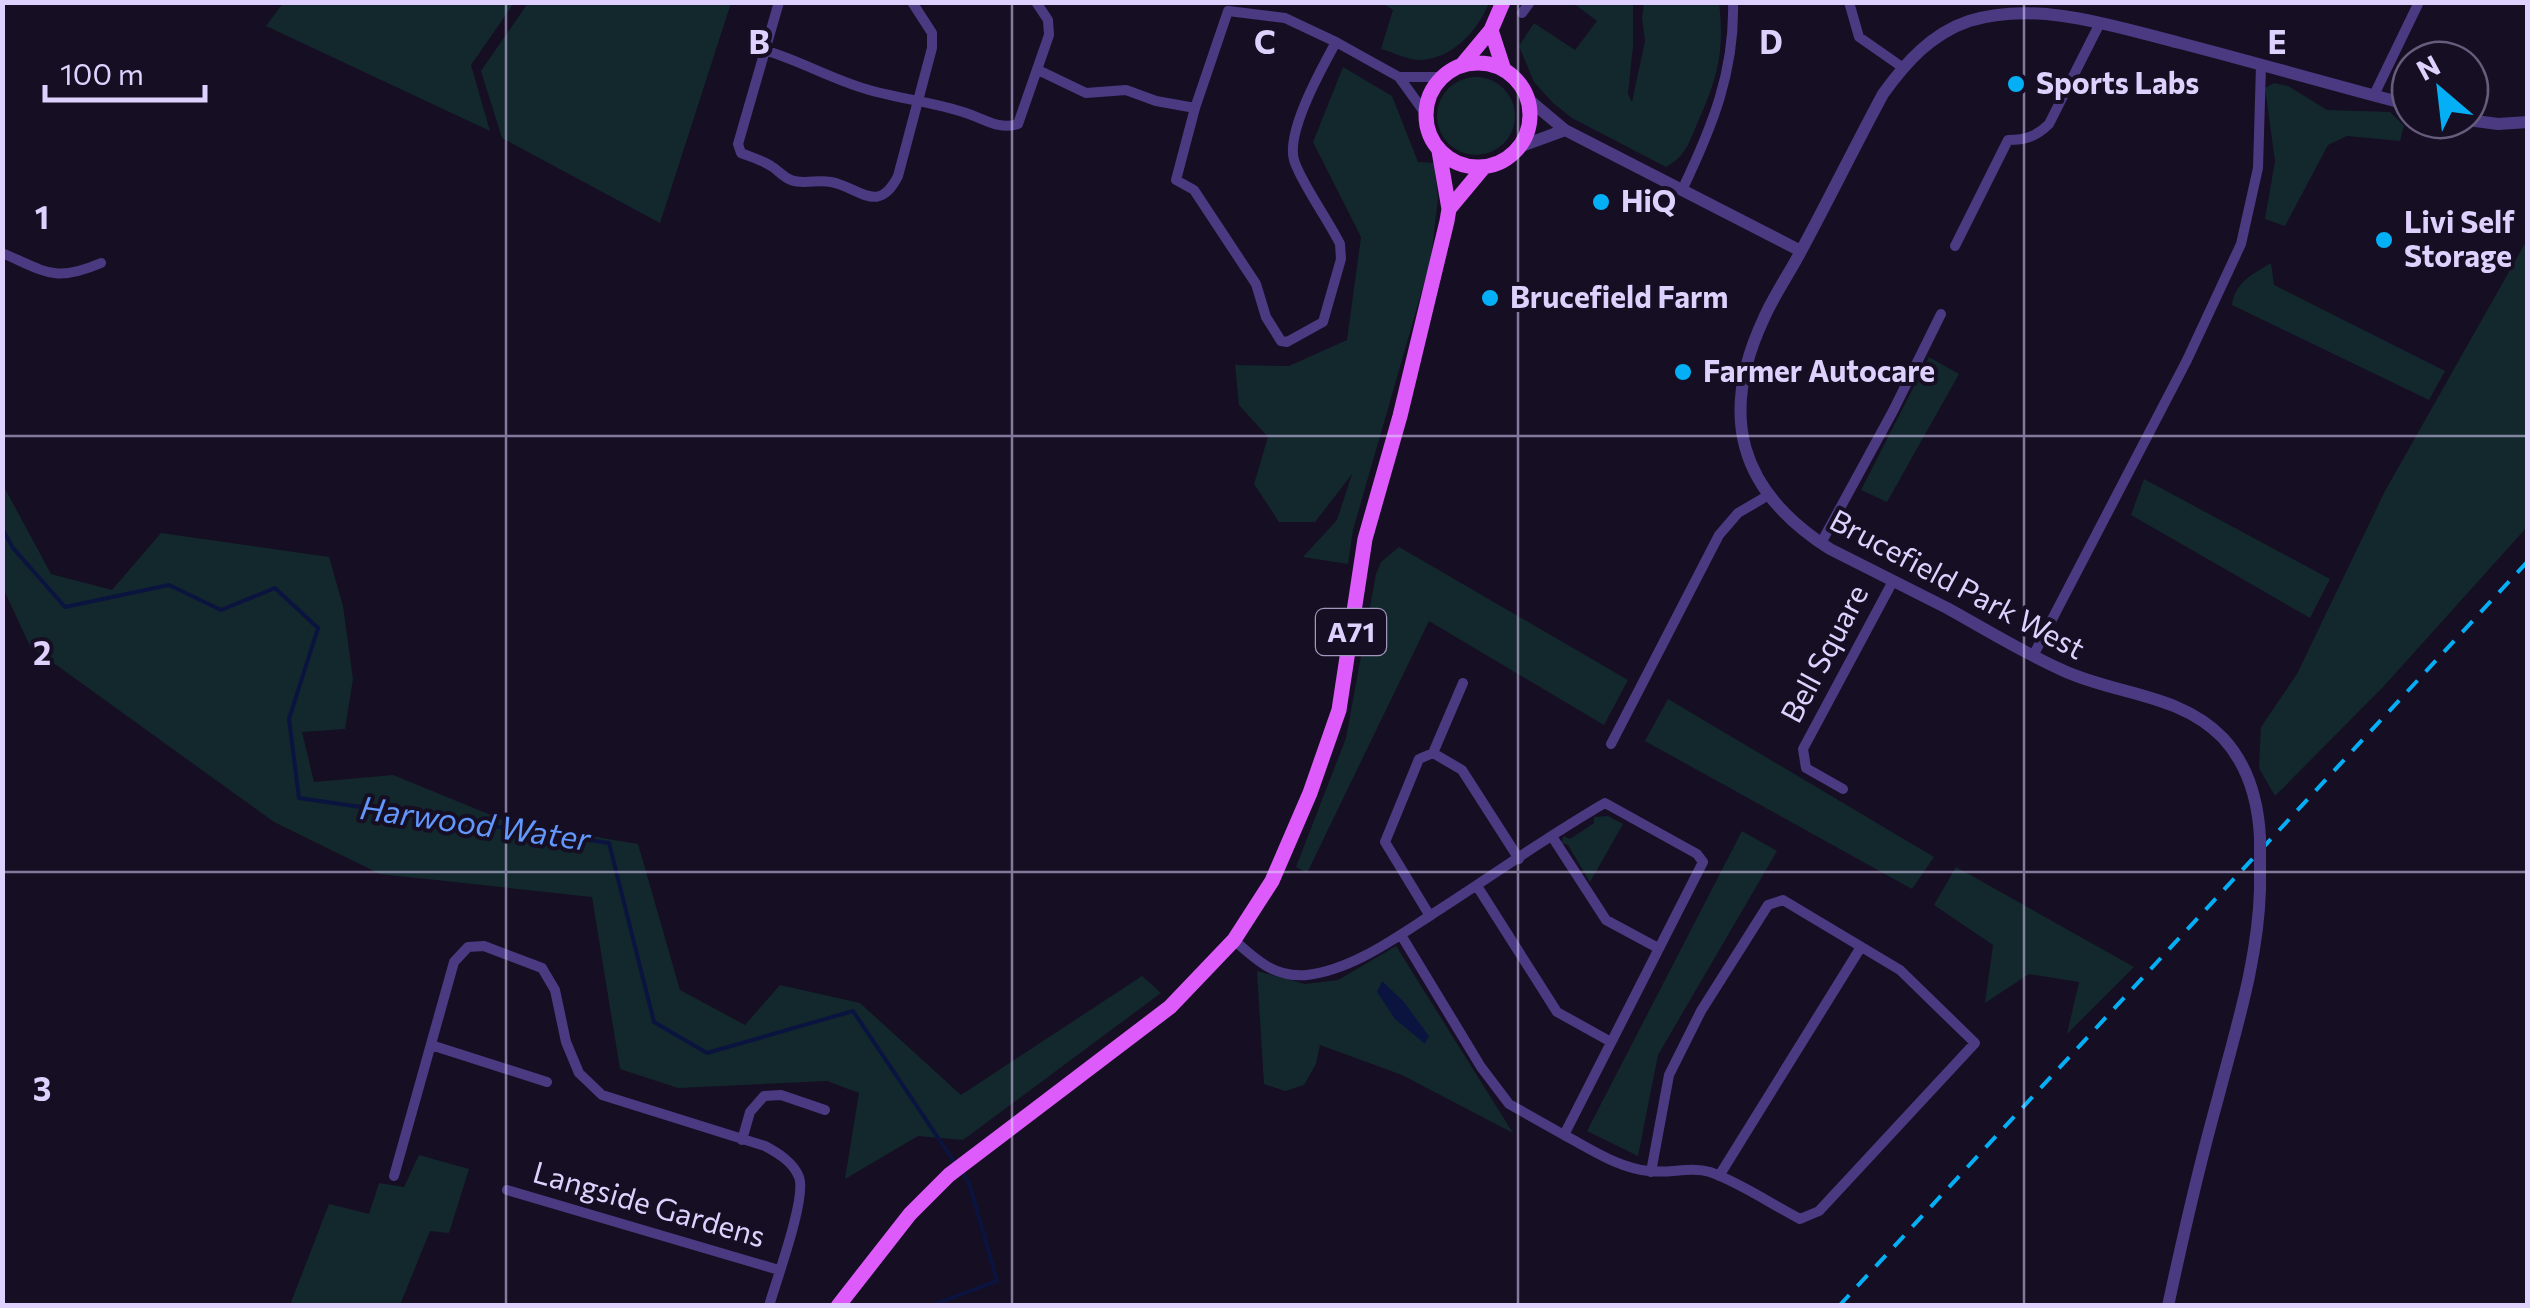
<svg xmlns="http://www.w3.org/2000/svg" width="2530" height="1308" font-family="Commissioner,sans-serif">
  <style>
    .green { fill: #12282d }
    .water { fill: #0b143f }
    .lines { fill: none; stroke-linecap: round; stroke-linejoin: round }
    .stream { stroke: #0b143f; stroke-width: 4 }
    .minor { stroke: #4b3a81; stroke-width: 10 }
    .tertiary { stroke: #4b3a81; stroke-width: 12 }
    .primary { stroke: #de5bfb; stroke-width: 15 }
    .rail { stroke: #05aff6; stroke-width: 4; stroke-dasharray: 15 12; stroke-linecap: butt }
    .tertiary-bridge { stroke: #4b3a81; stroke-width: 12 }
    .grid { fill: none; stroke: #dfd1fe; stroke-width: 2.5; stroke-opacity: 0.55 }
    .poi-dot { fill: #05aff6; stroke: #160e23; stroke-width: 4 }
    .labels { text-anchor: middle; stroke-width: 8; stroke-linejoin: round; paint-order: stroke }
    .shield { fill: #160e23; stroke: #a396bc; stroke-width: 2.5 }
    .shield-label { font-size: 28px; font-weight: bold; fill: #dfd1fe }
    .poi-label { font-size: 30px; font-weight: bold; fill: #dfd1fe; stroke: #160e23; text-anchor: start }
    .street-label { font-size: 30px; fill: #dfd1fe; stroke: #160e23 }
    .water-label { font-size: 32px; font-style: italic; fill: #6297fc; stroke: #160e23 }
    .grid-label { font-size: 32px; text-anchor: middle; font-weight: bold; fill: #dfd1fe; stroke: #160e23; stroke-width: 8; stroke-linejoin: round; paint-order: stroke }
  </style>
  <rect width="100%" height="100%" fill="#160e23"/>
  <path class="green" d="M283 3H514L471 65 490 131 266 26Z
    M528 3H731L660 223 502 138 481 71Z
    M1382 3 1489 2V3C1478 30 1453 59 1420 60 1408 60 1392 52 1381 49L1393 10Z
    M1573 3H1633V46L1628 94 1632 102 1645 41 1642 18 1644 3H1719C1725 52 1717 80 1697 124 1689 143 1685 157 1666 167L1572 118 1553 103 1534 82 1519 46 1534 23 1575 50 1597 21Z
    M1343 67 1392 96 1418 162 1434 163 1438 198 1431 259 1353 530 1348 564 1303 557 1337 520 1352 474 1315 522H1279L1254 484 1268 437 1239 405 1235 365 1289 366 1347 340 1361 237 1313 142Z
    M1437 116a39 39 0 1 1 78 0a39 39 0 1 1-78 0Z
    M2274 83 2288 86 2327 110 2390 112 2404 126 2400 141 2347 136 2328 145 2285 226 2265 219 2275 161 2265 88Z
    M2527 240V527L2384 686 2275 796 2259 768 2261 727 2297 674 2385 491Z
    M2271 263 2274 285 2445 371 2429 400 2232 305C2235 282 2253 274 2271 263Z
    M1929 357 1959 374 1887 502 1861 490Z
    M2144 479 2330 579 2310 618 2131 515Z
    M3 485 51 574 112 590 161 533 329 557 343 606 353 679 345 729 302 732 314 782 393 775 508 822 638 844 680 990 745 1025 780 985 860 1003 961 1095 1142 976 1161 993 963 1140 918 1136 845 1179 859 1093 827 1081 678 1088 620 1069 592 897 380 874 274 822 30 646 3 588Z
    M1399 547 1628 680 1604 725 1429 621 1307 873 1296 867 1346 738 1376 574 1381 562Z
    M1668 699 1934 857 1912 889 1645 741Z
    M1608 816 1623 824 1590 882 1568 845 1562 843 1563 836 1570 839 1594 823V817Z
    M1742 831 1777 851 1658 1055 1638 1156 1587 1131Z
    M1956 867 2134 967 2067 1034 2079 982 2029 974 1985 1003 1993 945 1934 905Z
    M1396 946 1513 1133 1402 1075 1320 1045 1316 1064 1304 1085 1285 1091 1264 1084 1257 971 1305 984 1338 980Z
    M419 1155 469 1169 449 1233 430 1231 400 1305H290L329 1204 369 1214 379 1183 404 1187Z"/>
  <path class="water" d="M1382 981 1404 1002 1429 1036 1425 1044 1395 1019 1377 992Z"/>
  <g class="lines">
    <path class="stream" d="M2 528 13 548 65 607 169 585 221 610 275 588 318 628 289 719 299 798 609 843 654 1022 707 1053 853 1011 957 1166
      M930 1306 997 1281 969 1183 963 1173"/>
    <path class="minor" d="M779 2 738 144 741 153C751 157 762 160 771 166 778 170 783 177 791 180 804 185 817 179 831 182 859 187 878 216 898 176L932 48V33L912 2
      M1849 2 1859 37 1902 67
      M1522 13 1530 2
      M1336 42C1322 68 1286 131 1294 160 1300 181 1329 221 1340 244L1341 259 1323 322 1287 342 1281 341 1266 317 1256 284 1194 190 1176 180 1195 108 1228 11 1285 18 1336 42 1399 77 1425 113
      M764 50C799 60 831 79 866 89 899 99 934 102 966 113 985 119 998 130 1018 124L1049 35 1048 20 1036 2
      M1038 70 1086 93 1126 90 1156 101 1195 108
      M1399 77H1442
      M2374 95 2419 2
      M1683 188C1712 127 1735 71 1733 2
      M1955 246 2008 140C2026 140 2037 136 2049 124L2100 23
      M2 253C47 272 54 283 101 263
      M1821 543 1893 411 1941 314
      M2033 656 2187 360 2241 244 2258 168 2261 65
      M1611 744 1719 535 1738 513 1767 496
      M1433 753 1463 683
      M1843 789 1806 768 1803 749 1893 581
      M1553 838 1606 920 1658 948
      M1477 886 1557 1012 1611 1042
      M1430 916 1385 842 1419 759 1433 753 1462 770 1519 859
      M1234 940C1256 960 1275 978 1307 975 1351 970 1394 939 1431 915 1489 878 1546 837 1605 803L1697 854 1703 862 1564 1135 1509 1104 1481 1067 1401 935
      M431 1045 547 1082
      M1564 1135C1591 1149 1618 1168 1649 1171 1670 1174 1690 1166 1710 1172 1741 1183 1771 1204 1800 1219L1819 1211 1975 1043 1900 970 1783 900 1768 905 1701 1011 1669 1075 1651 1172
      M742 1140 750 1112 764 1096 781 1095 825 1110
      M394 1176 454 962 468 947 484 946 542 968 555 990 566 1042 579 1073 602 1095 765 1146C778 1153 793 1162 799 1177 807 1197 776 1281 769 1306
      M1719 1176 1861 947
      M507 1190 779 1270"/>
    <path class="tertiary" d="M1528 99 1565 130 1801 251
      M2468 120 2498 124 2528 122
      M1519 147 1565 130
      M2260 837C2258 801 2248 765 2223 738 2180 693 2115 695 2062 670 2022 652 1985 629 1947 608 1908 588 1869 569 1830 549 1739 491 1718 416 1764 318 1774 295 1789 274 1801 251 1829 199 1855 146 1883 94 1906 62 1931 34 1969 21 2037 0 2113 26 2180 43 2257 63 2333 85 2410 105
      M2168 1306C2183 1236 2199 1166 2218 1098 2236 1028 2258 961 2260 889"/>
    <path class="primary" d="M1491 30 1504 70
      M1426 115a52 52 0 1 1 104 0a52 52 0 1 1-104 0Z
      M1461 66 1491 30 1503 2
      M1449 209 1484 167
      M838 1306 910 1214 949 1175 1170 1007 1234 940 1272 881 1310 793 1339 710 1365 539 1400 416 1447 221 1449 209 1439 151"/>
    <path class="rail" d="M1839 1306 2528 561"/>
    <path class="tertiary-bridge" d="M2260 837V889"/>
  </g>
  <path class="grid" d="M506 2V1306M1012 2V1306M1518 2V1306M2024 2V1306M2 436H2528M2 872H2528"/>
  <g class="poi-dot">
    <circle cx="2016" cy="84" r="10"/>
    <circle cx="1601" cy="202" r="10"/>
    <circle cx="2384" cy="240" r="10"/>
    <circle cx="1490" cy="298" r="10"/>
    <circle cx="1683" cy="372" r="10"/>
  </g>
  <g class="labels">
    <rect class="shield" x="1316" y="609" width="70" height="46" rx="8"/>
    <g class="shield-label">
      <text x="1351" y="642">A71</text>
    </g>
    <g class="poi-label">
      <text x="2036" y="94">Sports Labs</text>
      <text x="1621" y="212">HiQ</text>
      <text x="2404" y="233">Livi Self<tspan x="2404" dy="34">Storage</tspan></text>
      <text x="1510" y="308">Brucefield Farm</text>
      <text x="1703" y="382">Farmer Autocare</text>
    </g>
    <g class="street-label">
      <text transform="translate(1957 585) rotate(28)" y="10">Brucefield Park West</text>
      <text transform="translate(1825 654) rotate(-62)" y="10">Bell Square</text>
      <text transform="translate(649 1205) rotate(16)" y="10">Langside Gardens</text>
    </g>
    <g class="water-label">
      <text transform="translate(475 824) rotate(8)" y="11">Harwood Water</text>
    </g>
  </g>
  <g class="grid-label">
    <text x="759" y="54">B</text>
    <text x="1265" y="54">C</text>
    <text x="1771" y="54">D</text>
    <text x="2277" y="54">E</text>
    <text x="42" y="229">1</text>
    <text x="42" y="665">2</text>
    <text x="42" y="1101">3</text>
  </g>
  <rect width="2530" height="1308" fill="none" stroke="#dfd1fe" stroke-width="10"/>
  <g transform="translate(2440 90) rotate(332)"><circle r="48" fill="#160e23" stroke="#665c7b" stroke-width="2.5"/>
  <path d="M0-8L18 38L0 25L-18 38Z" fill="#05aff6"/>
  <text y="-15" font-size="28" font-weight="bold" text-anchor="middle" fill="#dfd1fe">N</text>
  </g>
  <path d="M45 85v15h160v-15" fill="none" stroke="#dfd1fe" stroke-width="5"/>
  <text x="60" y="85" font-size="30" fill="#dfd1fe" stroke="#160e23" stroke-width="8" paint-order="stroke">100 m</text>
</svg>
